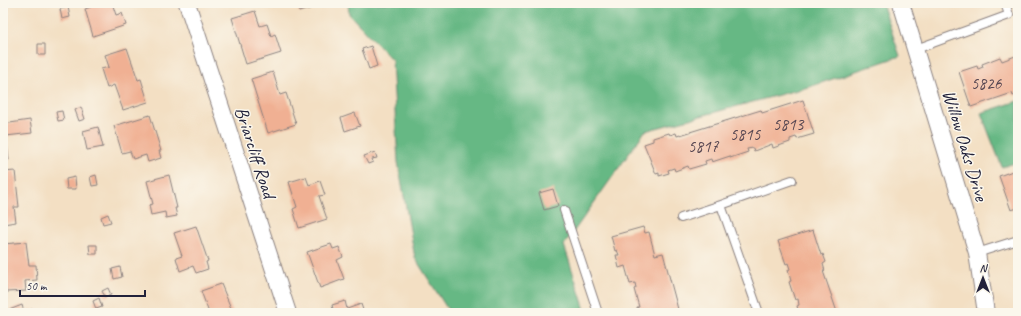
<svg xmlns="http://www.w3.org/2000/svg" width="1021" height="316" font-family="Caveat,sans-serif">
  <style>
    .forest { fill: #66b884; stroke: #446d60 }
    .building { fill: #f0b093 }
    .lines { fill: none; stroke-linecap: round; stroke-linejoin: round }
    .service-casing { stroke: #8a807f; stroke-width: 10 }
    .minor-casing { stroke: #8a807f; stroke-width: 18 }
    .service { stroke: #fff; stroke-width: 8 }
    .minor { stroke: #fff; stroke-width: 16 }
    .labels { text-anchor: middle; stroke-width: 3; stroke-linejoin: round; paint-order: stroke }
    .number-label { font-size: 17px; fill: #564651 }
    .street-label { font-size: 19px; fill: #22223b; stroke: #fbf7ec }
  </style>
  <rect width="100%" height="100%" fill="#fbf7ec"/>
  <filter id="ink" filterUnits="userSpaceOnUse"><feTurbulence type="fractalNoise" baseFrequency=".025" numOctaves="2"/><feDisplacementMap in="SourceGraphic" scale="8" xChannelSelector="R" yChannelSelector="G"/><feConvolveMatrix kernelMatrix="1 2 1 2 8 2 1 2 1" color-interpolation-filters="sRGB"/></filter>
  <filter id="wash" filterUnits="userSpaceOnUse"><feTurbulence type="fractalNoise" baseFrequency=".012" numOctaves="4" result="noise"/><feDisplacementMap in="SourceGraphic" scale="16" xChannelSelector="R" yChannelSelector="G"/><feGaussianBlur stdDeviation="0.9" result="paint"/><feColorMatrix in="noise" values="0 0 0 0 0 0 0 0 0 0 0 0 0 0 0 0 0 1.4 0 .05"/><feComposite in="paint" operator="in"/></filter>
  <g filter="url(#wash)">
    <rect width="100%" height="100%" fill="#f3dfc3"/>
    <path class="forest" d="M348 3H882L900 56 812 86 645 131 564 245 586 313H450L415 258 398 162 392 60 349 14Z
      M1018 101V162L1002 167 981 113Z"/>
    <g id="blocks">
      <path class="building" d="M90 3H112L116 15 122 13 126 25 93 36 85 9 91 7Z
        M296 3H315L316 7 299 12Z
        M68 7 70 17 62 19 60 9Z
        M255 11 260 26 267 24 271 36 275 34 281 53 246 64 232 18Z
        M38 44H45V55H38Z
        M371 46 377 66 369 69 362 49Z
        M127 48 138 80 141 79 148 102 123 110 114 85 107 88 101 69 109 67 105 55Z
        M1018 55V94L1013 96 1012 93 971 107 959 72 977 66 978 69 983 67 982 64 1000 57 1002 61Z
        M273 72 280 95 286 93 296 124 268 133 251 79Z
        M803 100 814 134 797 139 796 137 790 139V142L773 148 772 144 754 151 753 148 747 149 748 152 730 158V156L712 162 711 159 705 161 706 164 689 169 688 166 675 171 674 168 668 170 669 173 659 176V173L656 174 644 144 653 141V138L669 133 670 135 676 133 677 136 761 110 762 113Z
        M81 107 85 119 79 121 75 110Z
        M62 111 64 120 58 121 56 112Z
        M355 113 360 126 345 131 341 118Z
        M150 115 161 151H159L161 158 148 162 146 155 133 159 130 151 122 153 114 126Z
        M30 120 32 133 6 136 9 160 3 161V124Z
        M98 127 103 147 87 150 83 131Z
        M375 152 377 158 372 159 373 162 368 164 364 156Z
        M1018 169V208L1011 210 999 176Z
        M15 171 19 207H14L16 222 3 224V172Z
        M96 175 98 185 92 186 90 177Z
        M169 175 177 208H175L177 216 166 218 165 212 151 215 149 205 153 204 147 181Z
        M75 177 76 189H67L66 179Z
        M306 177 309 185 320 181 325 195 319 196 327 219 299 228 293 209 297 207 289 182Z
        M553 189 558 206 544 210 539 193Z
        M108 214 111 222 103 224 101 217Z
        M196 226 208 261 206 262 208 269 196 273 193 266 180 271 176 258 182 256 174 233Z
        M643 227 645 233 649 232 655 255 663 253 679 313H638L637 307H639L634 289 636 288 635 283 630 284 625 266 619 268 616 255H619L617 250 615 251 611 236Z
        M813 230 821 255 823 254 826 262 823 264 825 271H823L837 312 799 313 797 306 799 305 798 299 795 300 789 282 791 281 788 270 790 269 788 263 786 264 778 241Z
        M26 242 29 265H36L37 280 25 281 26 291 6 292 3 261V244Z
        M331 244 333 249 339 247 343 257 337 260 344 279 320 288 307 252Z
        M89 245H97V254H90Z
        M120 267 122 277 114 279 112 269Z
        M221 284 233 313H209L201 291Z
        M108 288 111 295 105 297 102 291Z
        M99 298 102 307 96 309 93 301Z
        M345 301 347 309 361 304 364 313H334L332 305Z
        M22 305 24 312 32 309 33 312 37 310 38 313H5L4 312Z"/>
    </g>
  </g>
  <g filter="url(#ink)">
    <use href="#blocks" fill-opacity="0" stroke="#8a807f" stroke-width="1"/>
    <g class="lines">
      <g class="service-casing">
        <path id="service" d="M916 49 1009 15 1005 3
          M564 210 598 313
          M681 218 721 205
          M977 253 1018 240
          M759 313 721 205 792 180"/>
      </g>
      <g class="minor-casing">
        <path id="minor" d="M187 3 288 313
          M901 3 977 253 986 313"/>
      </g>
      <use href="#service" class="service"/>
      <use href="#minor" class="minor"/>
    </g>
  </g>
  <g class="labels">
    <g class="number-label">
      <text x="986" y="89">5826</text>
      <text x="788" y="130">5813</text>
      <text x="745" y="140">5815</text>
      <text x="703" y="152">5817</text>
    </g>
    <g class="street-label">
      <text transform="translate(966 145) rotate(73)" y="7">Willow Oaks Drive</text>
      <text transform="translate(256 152) rotate(72)" y="7">Briarcliff Road</text>
    </g>
  </g>
  <rect width="1021" height="316" fill="none" stroke="#fbf7ec" stroke-width="16"/>
  <g transform="translate(983 278)" stroke="#fbf7ec" stroke-width="3" paint-order="stroke">
  <path d="M0-3L7 15L0 10L-7 15Z" fill="#22223b"/>
  <text y="-6" font-size="11" font-weight="bold" text-anchor="middle" fill="#22223b">N</text>
  </g>
  <path d="M20 290v6h125v-6" fill="none" stroke="#22223b" stroke-width="2"/>
  <text x="26" y="290" font-size="12" fill="#22223b" stroke="#fbf7ec" stroke-width="3" paint-order="stroke">50 m</text>
</svg>
